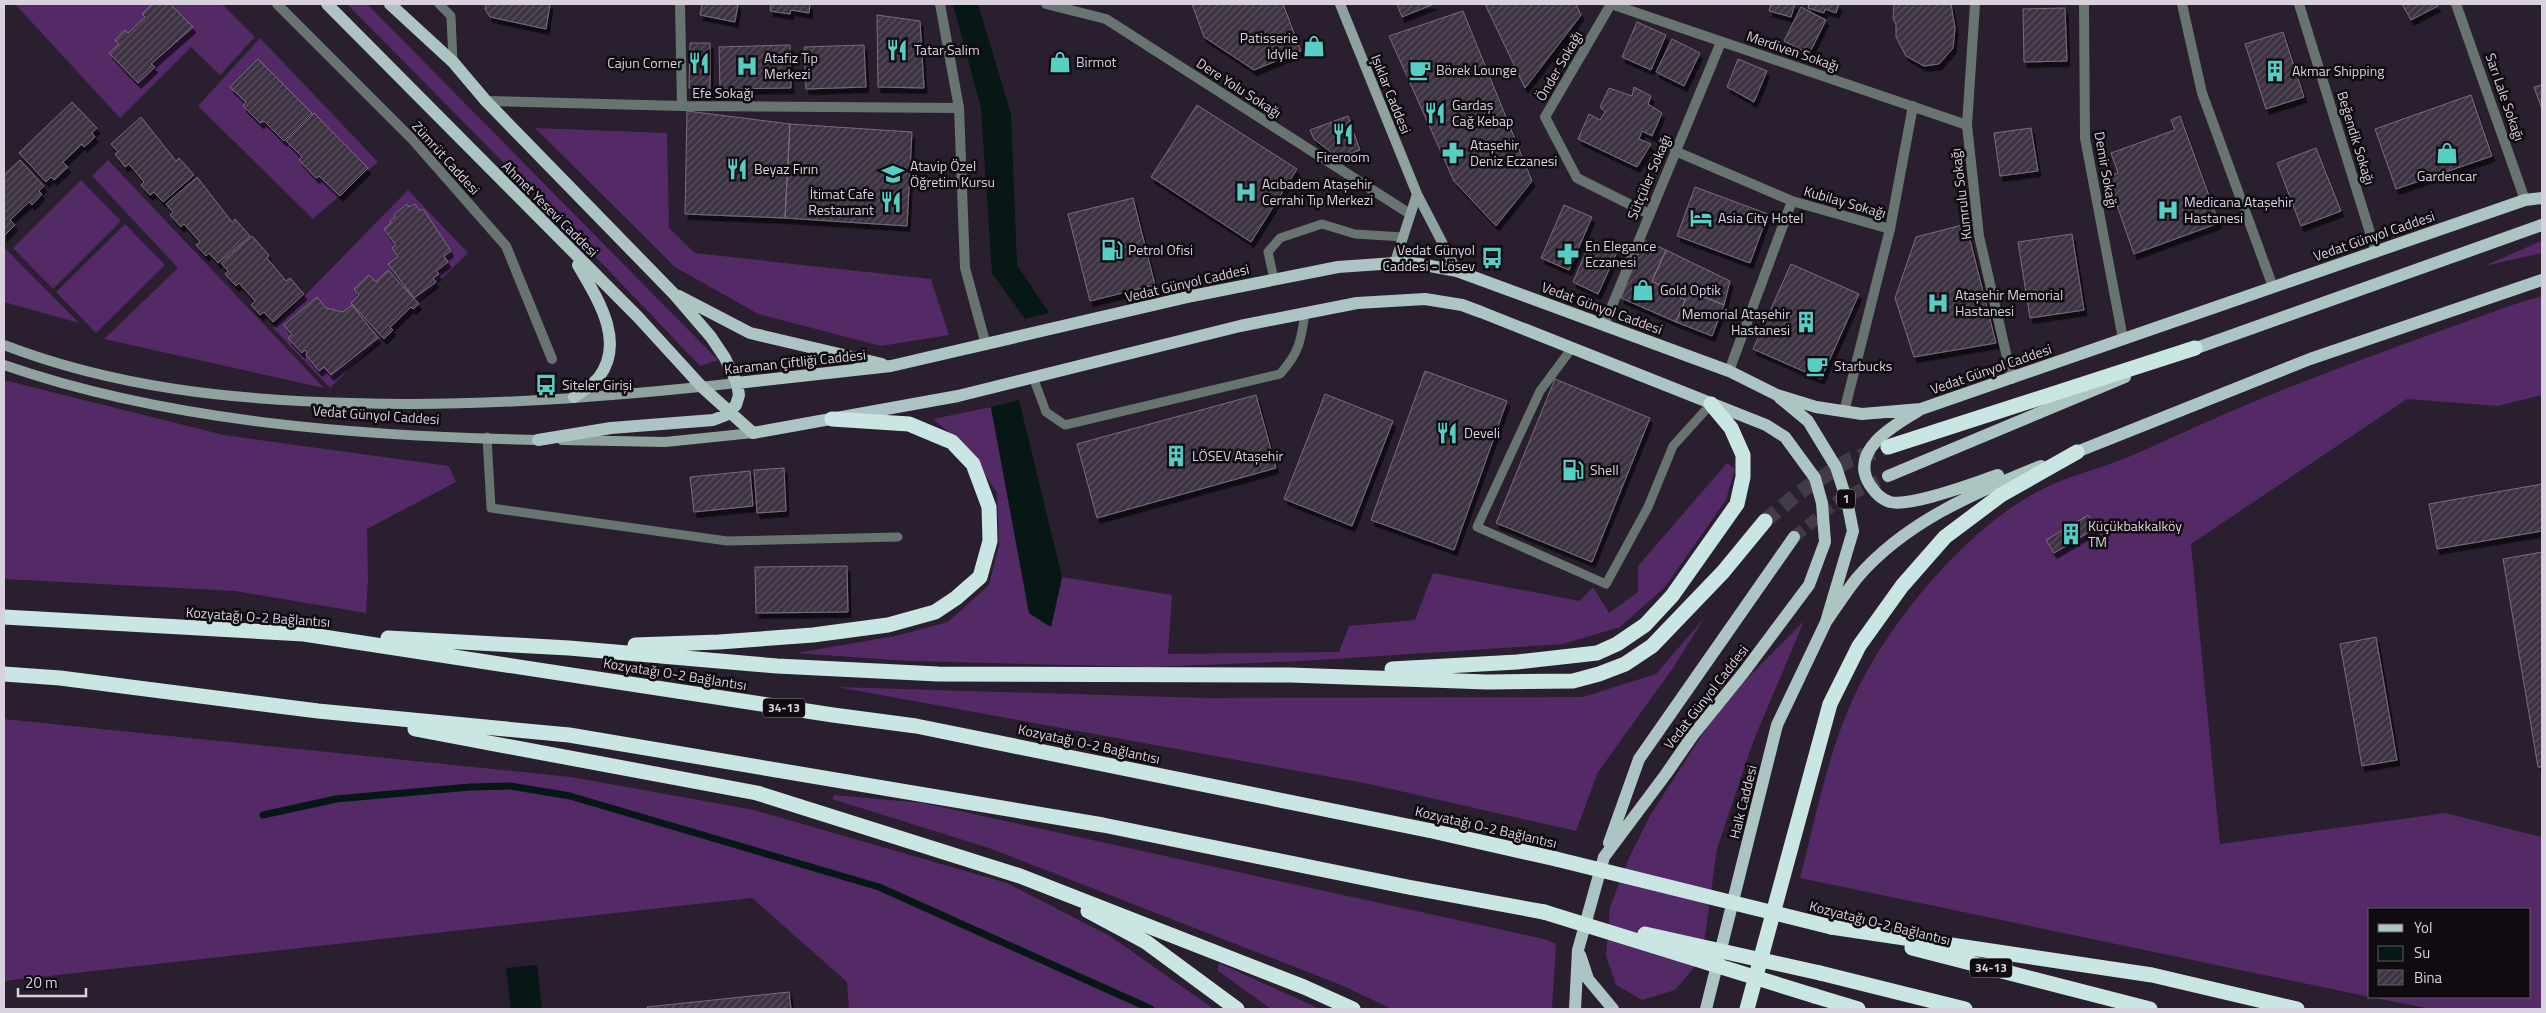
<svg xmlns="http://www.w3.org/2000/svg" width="2546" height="1013" font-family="'Titillium Web',sans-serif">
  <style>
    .grass { fill: #532966 }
    .water { fill: #071716 }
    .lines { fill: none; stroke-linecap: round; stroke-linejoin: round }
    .stream { stroke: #071716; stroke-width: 7 }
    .building { fill: url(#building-hatch); stroke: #796d7f; filter: url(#shadow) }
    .primary-tunnel { stroke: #433a48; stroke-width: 12; stroke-dasharray: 12 6; stroke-linecap: butt }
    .highway-tunnel { stroke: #433a48; stroke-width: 15; stroke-dasharray: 15 8; stroke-linecap: butt }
    .lane { stroke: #687472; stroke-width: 9 }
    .street { stroke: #687472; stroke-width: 10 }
    .secondary { stroke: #8fa29f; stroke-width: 10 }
    .primary { stroke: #adc5c2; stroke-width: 12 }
    .highway { stroke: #c9e6e2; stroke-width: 15 }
    .highway-bridge { stroke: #c9e6e2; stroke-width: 15 }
    .labels { text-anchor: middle; stroke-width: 5; stroke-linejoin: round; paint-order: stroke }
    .shield { fill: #0f0b11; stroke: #9c969f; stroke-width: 1 }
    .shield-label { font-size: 12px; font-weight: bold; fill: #d9d2dc }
    .poi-label { font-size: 14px; fill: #d9d2dc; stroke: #0f0b11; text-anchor: start }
    .street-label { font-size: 14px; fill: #d9d2dc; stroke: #0f0b11 }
  </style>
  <defs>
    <pattern id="building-hatch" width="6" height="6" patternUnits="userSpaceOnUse" patternTransform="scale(1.25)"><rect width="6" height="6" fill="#3e3343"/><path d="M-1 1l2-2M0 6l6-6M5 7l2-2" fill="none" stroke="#59505e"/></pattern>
    <filter id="shadow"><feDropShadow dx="3" dy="5.5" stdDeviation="0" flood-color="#0009"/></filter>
  </defs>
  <rect width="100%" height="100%" fill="#291f2e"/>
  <path class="grass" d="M15 4H222L255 37 220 75 191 47 120 118Z
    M347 4H367L371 8 718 360 700 366 574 234Z
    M260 38 378 162 313 219 198 106Z
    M535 128 667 133 669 228 695 253 931 279 949 335 881 346 758 314 675 267Z
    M108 160 324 388 104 339 178 268 92 176Z
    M81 180 121 221 53 289 13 248Z
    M408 190 468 253 330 388 273 328Z
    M125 224 165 265 96 333 56 292Z
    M2541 241 2542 253 2484 266Z
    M4 247 79 323 4 302Z
    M2542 296V395L2498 406 2407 399 2191 544 2220 844 2445 813 2542 837V1009H2431L2370 997H2530V909H2370V997L1800 878C1818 809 1831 735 1866 673 1900 611 1966 533 2028 497 2060 477 2099 470 2133 455 2187 431 2240 406 2295 385 2367 357 2440 331 2512 305Z
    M4 380 224 435 449 466 456 482 367 529 368 580 366 613 235 591 4 579Z
    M991 407 1029 613 1051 627 1062 577 1172 595 1168 654 1339 652 1349 626 1415 620 1433 573 1580 601 1593 587 1609 613 1638 592V566L1727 463 1735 469 1726 500 1665 587 1620 627 1563 644 1303 661 1149 667 908 661 796 653 895 636 948 622 989 585 999 545 997 493 969 449 933 419Z
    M1705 617 1673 668 1598 772 1576 831 1369 784 837 687 1207 698 1583 697 1656 674Z
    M1804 621 1753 742 1717 849 1702 958 1675 990 1642 1000 1616 985 1606 956 1610 907 1629 858 1651 814 1722 704Z
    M4 719 571 777 754 810 1007 883 1110 936 1214 1009H849L847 982 752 898 4 981Z
    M834 795 923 803 1544 939 1556 944 1552 1009H1392L1341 985 989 848 832 799Z
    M1219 963 1320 1009H1271L1217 970Z"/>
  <path class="water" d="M953 4H978L1011 114 1017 265 1049 313 1025 319 992 273 981 108Z
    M1019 400 1062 577 1051 627 1029 613 991 407Z
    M537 965 542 1009H511L506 968Z"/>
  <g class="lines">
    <path class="stream" d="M263 815 336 799 470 787 510 786 570 796 879 887 1151 1009"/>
  </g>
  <path class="building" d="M152 4H170L193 27 151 64 155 67 138 83 109 53 119 44 115 40 125 30 128 33 145 17 142 14Z
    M486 4H550L546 29 490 17 485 9Z
    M702 4H738L735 22 700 15Z
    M766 4H810L809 13 791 10 790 14 770 11 771 4Z
    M1192 4H1283L1301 51 1254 70 1204 37Z
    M1397 4H1434L1402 17Z
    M1485 4H1576L1581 15 1525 88Z
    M1771 4H1795L1791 17 1769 11Z
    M1809 4H1839L1836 13 1825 9 1824 13 1808 8Z
    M1894 4H1951L1955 28 1953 48 1939 64 1924 66 1906 56 1896 37V25L1893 18Z
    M2402 4H2437L2438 6 2411 20Z
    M1801 7 1826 20 1809 54 1784 41Z
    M2065 8 2067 61 2024 62 2023 9Z
    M1463 11 1532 181 1496 226 1454 181 1389 36Z
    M877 15 920 21 924 88 878 87Z
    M1637 22 1666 35 1651 70 1622 57Z
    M2283 32 2304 97 2266 109 2245 44Z
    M1672 39 1700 53 1684 86 1656 72Z
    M690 43H710V89L689 88Z
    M790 45 791 88 720 89 719 47Z
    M864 45 866 87 806 89 804 47Z
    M258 59 312 113 284 141 264 121 260 123 243 106 246 102 230 87Z
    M1738 59 1767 71 1754 102 1727 87Z
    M2542 85V109L2534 87Z
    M1634 87 1651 96 1648 104 1662 113 1652 136 1642 131 1639 139 1651 144 1637 167 1578 139 1589 114 1600 120 1605 112 1600 107 1609 88 1632 96Z
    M2471 95 2492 156 2396 189 2375 129Z
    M72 102 97 128 92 133 95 137 84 147 82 144 63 162 68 167 54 180 51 177 46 182 19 153Z
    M1197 105 1297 169 1251 242 1151 177Z
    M687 111 790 124 785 218 685 214Z
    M314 113 368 168 340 196 319 176 316 178 299 160 302 157 286 141Z
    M1348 116 1360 150 1338 158 1314 139 1310 130Z
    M2180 116 2219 223 2134 254 2107 177 2118 173 2111 153 2175 130 2171 120Z
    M141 117 176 161 179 158 194 175 163 202 154 192 150 195 141 185 144 182 129 164 125 167 115 154 118 152 111 144Z
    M790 124 912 132 907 226 785 218Z
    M2031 128 2038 171 2000 176 1994 133Z
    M2316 148 2341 211 2301 226 2277 163Z
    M20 160 44 186 39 191 42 194 32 205 29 202 10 220 15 225 4 236V175Z
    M197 177 232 222 235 219 250 236 218 263 209 253 206 256 196 245 200 242 184 224 181 227 170 215 173 212 166 204Z
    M1695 187 1768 214 1750 263 1677 236Z
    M1133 198 1155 285 1090 301 1068 214Z
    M407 204 409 207 415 204 420 211 423 209 451 251 444 256 448 262 436 271 439 274 433 278 436 282 414 298 388 264 398 257 392 248 396 245 384 229 391 223 390 221 395 217 394 215Z
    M1564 205 1592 217 1569 270 1541 258Z
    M1966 224 1996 343 1914 357 1895 298 1916 237Z
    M2072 234 2084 310 2030 318 2018 242Z
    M252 236 269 255 267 258 286 281 290 278 304 294 273 322 264 312 260 315 251 305 255 301 239 283 236 286 225 274 228 271 221 263Z
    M1591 240 1617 252 1598 294 1573 282Z
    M1643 240 1666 250 1652 281 1685 300 1676 322 1621 298Z
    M1666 250 1730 281 1724 305 1689 291 1685 300 1652 281Z
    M1791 264 1859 294 1821 379 1753 349Z
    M388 270 419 304 413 309 411 307 390 327 393 330 384 339 351 303 359 295 354 289 369 275 376 282Z
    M1689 291 1724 305 1712 336 1676 322Z
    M317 297 326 308 343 312 352 305 378 338 331 375 324 367 319 371 306 355 307 353 305 350 302 353 288 338 292 335 284 325Z
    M1425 371 1507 401 1454 550 1371 520Z
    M1555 379 1650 418 1592 562 1496 523Z
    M1325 394 1393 421 1352 526 1284 499Z
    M1256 395 1276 468 1097 518 1077 444Z
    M784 468 786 511 757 513 754 470Z
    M750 471 753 506 694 512 690 477Z
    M2542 484V531L2437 549 2429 504Z
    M2088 515 2096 528 2054 553 2046 540Z
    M2542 552V767H2538L2503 559Z
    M847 566 848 612 756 613 755 567Z
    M2376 637 2397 760 2362 766 2340 644Z
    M789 992 791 1009H648L647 1007Z"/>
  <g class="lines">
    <path class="primary-tunnel" d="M1794 537 1838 501 1888 476"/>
    <path class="highway-tunnel" d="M1765 521 1797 494 1849 460 1888 447"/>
    <path class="lane" d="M439 4 451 16 453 62
      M1274 279 1268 252 1280 238 1322 224 1355 234 1403 237
      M1572 348 1540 391 1477 527 1606 584 1648 507 1673 446 1711 404
      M1033 377 1046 412 1065 425 1280 374C1299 353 1301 341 1305 313
      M487 437 491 508 727 541 898 537"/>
    <path class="street" d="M277 4 412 139 506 246 552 359
      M680 4 682 106
      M940 4 959 108 965 268 986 345
      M1046 4 1106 19 1410 214
      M1611 4 1967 125
      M1611 4 1545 117 1577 178 1649 214
      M1975 4 1967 125 1979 236 2012 379
      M2084 4 2085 138 2123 339
      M2182 4 2202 93 2273 287
      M2299 4 2376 252
      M2456 4 2525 200
      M486 101 682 106 959 108
      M1675 151 1792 201 1890 229 1844 412
      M1890 229 1913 106
      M1604 325 1721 42
      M1729 371 1792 201"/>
    <path class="secondary" d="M1340 4 1417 194 1457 271
      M1395 262 1417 194
      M4 345C116 388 233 400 352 403 481 407 610 397 737 383
      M4 365C171 423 369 437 545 440
      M562 440 665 442 753 433"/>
    <path class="primary" d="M327 4 638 317 702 387 753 433 958 396 1240 326 1357 303 1425 299 1462 305 1481 312 1766 425 1785 437 1815 478 1822 503 1825 542 1809 585 1744 672 1693 735 1666 774 1604 857 1578 950 1575 1009
      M390 4 453 62 486 101 674 294 711 337 725 358 737 383 739 395 736 405 726 415 713 420 611 428 538 440
      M679 296 750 333 882 364
      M2188 351 2542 225
      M737 383 891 366 1192 296 1338 267 1409 262 1457 271 1729 371 1777 395 1816 407 1862 414 1921 409 2525 200 2542 198
      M574 397C582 391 593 385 599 377 626 341 597 298 578 265
      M1918 411C1894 425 1848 451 1870 485 1875 492 1880 499 1890 502 1912 507 1974 483 1998 475
      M2069 455 2310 359 2542 280
      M1888 476 2125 377
      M1826 622C1836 607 1846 592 1857 578 1905 522 1974 493 2041 466
      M1609 843 1639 759 1794 537
      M1580 955 1588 979 1613 1009
      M1706 1009 1777 725 1826 622 1853 531 1847 501 1836 467 1808 421 1780 398"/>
    <path class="highway" d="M1888 447 2195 348
      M4 617 304 634 833 715 916 726 1432 831 1556 859
      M388 638 569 648 777 666 938 674 1290 675 1487 682 1573 681 1599 674 1625 664 1652 646 1723 572 1765 521
      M635 645 719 642 813 635 888 625 935 612 956 598 980 577 990 541 989 507 973 464 952 442 909 424 832 419
      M1392 669 1517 662 1597 653 1617 644 1645 625 1672 596 1737 504 1743 477V455L1731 428 1711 404
      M4 674 60 678 318 711 569 735 1103 825 1408 887 1544 912
      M415 729 757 793 1020 876 1304 987 1353 1009
      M1088 911 1146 942 1237 1009
      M1831 927 2152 975 2297 1009
      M1912 948 2150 1009
      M1820 973 1965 1009
      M1815 996 1858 1009
      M1747 1009 1830 704 1859 646 1902 586 1945 537 2001 495 2077 452"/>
    <path class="highway-bridge" d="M1556 859 1831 927
      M1544 912 1815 996
      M1645 934 1820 973"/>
  </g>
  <defs>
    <g id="shop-bare" transform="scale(1.725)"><path d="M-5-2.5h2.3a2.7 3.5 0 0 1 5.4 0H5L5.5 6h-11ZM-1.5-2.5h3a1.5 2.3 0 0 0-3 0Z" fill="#56cec4" stroke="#0f0b11" stroke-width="2.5" paint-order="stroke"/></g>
    <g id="restaurant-bare" transform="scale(1.725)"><path d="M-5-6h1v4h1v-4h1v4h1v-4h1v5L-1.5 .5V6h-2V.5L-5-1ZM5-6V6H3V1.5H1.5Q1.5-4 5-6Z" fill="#56cec4" stroke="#0f0b11" stroke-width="2.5" paint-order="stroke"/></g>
    <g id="hospital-bare" transform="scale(1.725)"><path d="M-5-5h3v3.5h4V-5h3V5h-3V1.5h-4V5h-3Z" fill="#56cec4" stroke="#0f0b11" stroke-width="2.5" paint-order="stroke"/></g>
    <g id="cafe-bare" transform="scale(1.725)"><path d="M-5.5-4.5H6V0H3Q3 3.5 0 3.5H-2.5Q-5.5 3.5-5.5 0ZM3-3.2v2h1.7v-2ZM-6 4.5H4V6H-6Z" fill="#56cec4" stroke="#0f0b11" stroke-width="2.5" paint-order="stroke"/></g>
    <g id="building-bare" transform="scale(1.725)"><path d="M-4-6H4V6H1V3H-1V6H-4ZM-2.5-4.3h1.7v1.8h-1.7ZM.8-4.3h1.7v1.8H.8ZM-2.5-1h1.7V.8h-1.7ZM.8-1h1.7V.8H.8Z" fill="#56cec4" stroke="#0f0b11" stroke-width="2.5" paint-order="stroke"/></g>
    <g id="pharmacy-bare" transform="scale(1.725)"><path d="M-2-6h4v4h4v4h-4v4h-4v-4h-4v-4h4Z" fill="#56cec4" stroke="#0f0b11" stroke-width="2.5" paint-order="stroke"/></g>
    <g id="school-bare" transform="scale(1.725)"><path d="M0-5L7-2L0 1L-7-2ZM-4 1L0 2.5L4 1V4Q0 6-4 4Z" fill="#56cec4" stroke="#0f0b11" stroke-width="2.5" paint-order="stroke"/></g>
    <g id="hotel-bare" transform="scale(1.725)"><path d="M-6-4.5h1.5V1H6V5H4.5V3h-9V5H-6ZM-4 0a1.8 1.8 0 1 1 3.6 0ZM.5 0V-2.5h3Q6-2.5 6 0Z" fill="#56cec4" stroke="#0f0b11" stroke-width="2.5" paint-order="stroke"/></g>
    <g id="fuel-bare" transform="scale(1.725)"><path d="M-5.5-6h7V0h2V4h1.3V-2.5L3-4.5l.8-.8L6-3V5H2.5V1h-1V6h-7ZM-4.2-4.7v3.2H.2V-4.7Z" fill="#56cec4" stroke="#0f0b11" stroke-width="2.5" paint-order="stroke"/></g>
    <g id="bus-bare" transform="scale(1.725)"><path d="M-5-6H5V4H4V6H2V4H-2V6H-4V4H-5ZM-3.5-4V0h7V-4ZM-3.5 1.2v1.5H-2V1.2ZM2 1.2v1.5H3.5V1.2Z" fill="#56cec4" stroke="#0f0b11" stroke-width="2.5" paint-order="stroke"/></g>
  </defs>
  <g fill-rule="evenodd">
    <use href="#shop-bare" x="1314" y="46"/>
    <use href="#restaurant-bare" x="897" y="50"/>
    <use href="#shop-bare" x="1060" y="62"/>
    <use href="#restaurant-bare" x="699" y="63"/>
    <use href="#hospital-bare" x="747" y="66"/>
    <use href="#cafe-bare" x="1420" y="70"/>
    <use href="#building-bare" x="2275" y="71"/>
    <use href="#restaurant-bare" x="1435" y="113"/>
    <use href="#restaurant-bare" x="1343" y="134"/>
    <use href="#pharmacy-bare" x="1453" y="153"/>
    <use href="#shop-bare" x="2447" y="153"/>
    <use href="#restaurant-bare" x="737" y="169"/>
    <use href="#school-bare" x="893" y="174"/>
    <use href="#hospital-bare" x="1246" y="192"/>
    <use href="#restaurant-bare" x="891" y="202"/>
    <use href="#hospital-bare" x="2168" y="210"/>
    <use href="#hotel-bare" x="1701" y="218"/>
    <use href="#fuel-bare" x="1112" y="250"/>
    <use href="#pharmacy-bare" x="1568" y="254"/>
    <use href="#bus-bare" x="1492" y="258"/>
    <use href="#shop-bare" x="1643" y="290"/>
    <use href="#hospital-bare" x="1938" y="303"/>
    <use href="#building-bare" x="1806" y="322"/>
    <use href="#cafe-bare" x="1817" y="366"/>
    <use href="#bus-bare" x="546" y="385"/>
    <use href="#restaurant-bare" x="1447" y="433"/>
    <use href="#building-bare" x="1176" y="456"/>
    <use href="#fuel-bare" x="1573" y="470"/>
    <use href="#building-bare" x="2071" y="534"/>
  </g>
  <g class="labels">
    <g class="shield">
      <rect x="1837" y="489.5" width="18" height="19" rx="4"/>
      <rect x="763" y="698.5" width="42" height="19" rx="4"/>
      <rect x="1970" y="958.5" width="42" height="19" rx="4"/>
    </g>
    <g class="shield-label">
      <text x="1846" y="503">1</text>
      <text x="784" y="712">34-13</text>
      <text x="1991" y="972">34-13</text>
    </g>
    <g class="poi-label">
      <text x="1298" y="43" text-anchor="end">Patisserie<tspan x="1298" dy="16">Idylle</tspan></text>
      <text x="914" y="55">Tatar Salim</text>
      <text x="764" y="63">Atafiz Tıp<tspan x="764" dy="16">Merkezi</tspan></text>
      <text x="1076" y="67">Birmot</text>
      <text x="682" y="68" text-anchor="end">Cajun Corner</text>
      <text x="1436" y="75">Börek Lounge</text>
      <text x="2292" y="76">Akmar Shipping</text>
      <text x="1452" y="110">Gardaş<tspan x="1452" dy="16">Cağ Kebap</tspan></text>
      <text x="1470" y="150">Ataşehir<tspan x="1470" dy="16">Deniz Eczanesi</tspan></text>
      <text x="1343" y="162" text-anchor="middle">Fireroom</text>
      <text x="910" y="171">Atavip Özel<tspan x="910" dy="16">Öğretim Kursu</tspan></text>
      <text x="754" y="174">Beyaz Fırın</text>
      <text x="2447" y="181" text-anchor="middle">Gardencar</text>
      <text x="1262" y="189">Acıbadem Ataşehir<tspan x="1262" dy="16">Cerrahi Tıp Merkezi</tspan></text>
      <text x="874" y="199" text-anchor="end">İtimat Cafe<tspan x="874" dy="16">Restaurant</tspan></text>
      <text x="2184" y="207">Medicana Ataşehir<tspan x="2184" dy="16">Hastanesi</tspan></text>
      <text x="1718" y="223">Asia City Hotel</text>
      <text x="1585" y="251">En Elegance<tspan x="1585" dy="16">Eczanesi</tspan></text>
      <text x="1128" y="255">Petrol Ofisi</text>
      <text x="1475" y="255" text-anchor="end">Vedat Günyol<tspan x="1475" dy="16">Caddesi - Lösev</tspan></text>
      <text x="1660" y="295">Gold Optik</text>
      <text x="1955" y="300">Ataşehir Memorial<tspan x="1955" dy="16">Hastanesi</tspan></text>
      <text x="1790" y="319" text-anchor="end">Memorial Ataşehir<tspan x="1790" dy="16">Hastanesi</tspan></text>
      <text x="1834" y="371">Starbucks</text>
      <text x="562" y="390">Siteler Girişi</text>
      <text x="1464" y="438">Develi</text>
      <text x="1192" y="461">LÖSEV Ataşehir</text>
      <text x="1590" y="475">Shell</text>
      <text x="2088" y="531">Küçükbakkalköy<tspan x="2088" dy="16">TM</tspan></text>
    </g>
    <g class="street-label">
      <text transform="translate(1793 51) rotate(19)" y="5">Merdiven Sokağı</text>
      <text transform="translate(1559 66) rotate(-60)" y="5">Önder Sokağı</text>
      <text transform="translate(1239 88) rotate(33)" y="5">Dere Yolu Sokağı</text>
      <text x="723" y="98">Efe Sokağı</text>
      <text transform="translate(1391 94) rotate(68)" y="5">Işıklar Caddesi</text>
      <text transform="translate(2505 97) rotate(71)" y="5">Sarı Lale Sokağı</text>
      <text transform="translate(2356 138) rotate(73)" y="5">Beğendik Sokağı</text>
      <text transform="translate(446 158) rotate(48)" y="5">Zümrüt Caddesi</text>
      <text transform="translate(2106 170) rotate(80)" y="5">Demir Sokağı</text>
      <text transform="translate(1649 177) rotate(-67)" y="5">Sütçüler Sokağı</text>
      <text transform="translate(1961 194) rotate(-97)" y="5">Kumrulu Sokağı</text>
      <text transform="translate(1845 202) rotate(16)" y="5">Kubilay Sokağı</text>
      <text transform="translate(550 209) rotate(45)" y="5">Ahmet Yesevi Caddesi</text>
      <text transform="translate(2374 236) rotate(-19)" y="5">Vedat Günyol Caddesi</text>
      <text transform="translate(1187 283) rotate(-13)" y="5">Vedat Günyol Caddesi</text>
      <text transform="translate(1602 308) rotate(20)" y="5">Vedat Günyol Caddesi</text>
      <text transform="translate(795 362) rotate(-6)" y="5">Karaman Çiftliği Caddesi</text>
      <text transform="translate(1991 369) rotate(-19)" y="5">Vedat Günyol Caddesi</text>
      <text transform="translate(376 415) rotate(4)" y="5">Vedat Günyol Caddesi</text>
      <text transform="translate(258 617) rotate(4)" y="5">Kozyatağı O-2 Bağlantısı</text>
      <text transform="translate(675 674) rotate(9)" y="5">Kozyatağı O-2 Bağlantısı</text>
      <text transform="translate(1706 697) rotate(-52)" y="5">Vedat Günyol Caddesi</text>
      <text transform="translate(1089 744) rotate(12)" y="5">Kozyatağı O-2 Bağlantısı</text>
      <text transform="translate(1743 802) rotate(-76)" y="5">Halk Caddesi</text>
      <text transform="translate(1486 827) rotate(13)" y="5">Kozyatağı O-2 Bağlantısı</text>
      <text transform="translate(1880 923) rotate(14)" y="5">Kozyatağı O-2 Bağlantısı</text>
    </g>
  </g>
  <rect width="2546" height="1013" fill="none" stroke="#d9d2dc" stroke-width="10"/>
  <rect x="2368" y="908" width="162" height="90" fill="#0f0b11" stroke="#605b62"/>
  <rect x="2378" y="924" width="25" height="8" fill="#adc5c2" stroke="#605b62"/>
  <text x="2414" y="933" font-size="15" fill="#d9d2dc">Yol</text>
  <rect x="2378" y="946" width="25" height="15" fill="#071716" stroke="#605b62"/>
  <text x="2414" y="958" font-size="15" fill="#d9d2dc">Su</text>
  <rect x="2378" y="970" width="25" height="15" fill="url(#building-hatch)" stroke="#605b62"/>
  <text x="2414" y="983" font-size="15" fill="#d9d2dc">Bina</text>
  <path d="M18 988v8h68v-8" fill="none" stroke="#d9d2dc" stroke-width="2.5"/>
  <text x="25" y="988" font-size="15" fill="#d9d2dc" stroke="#0f0b11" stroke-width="4" paint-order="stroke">20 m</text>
</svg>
